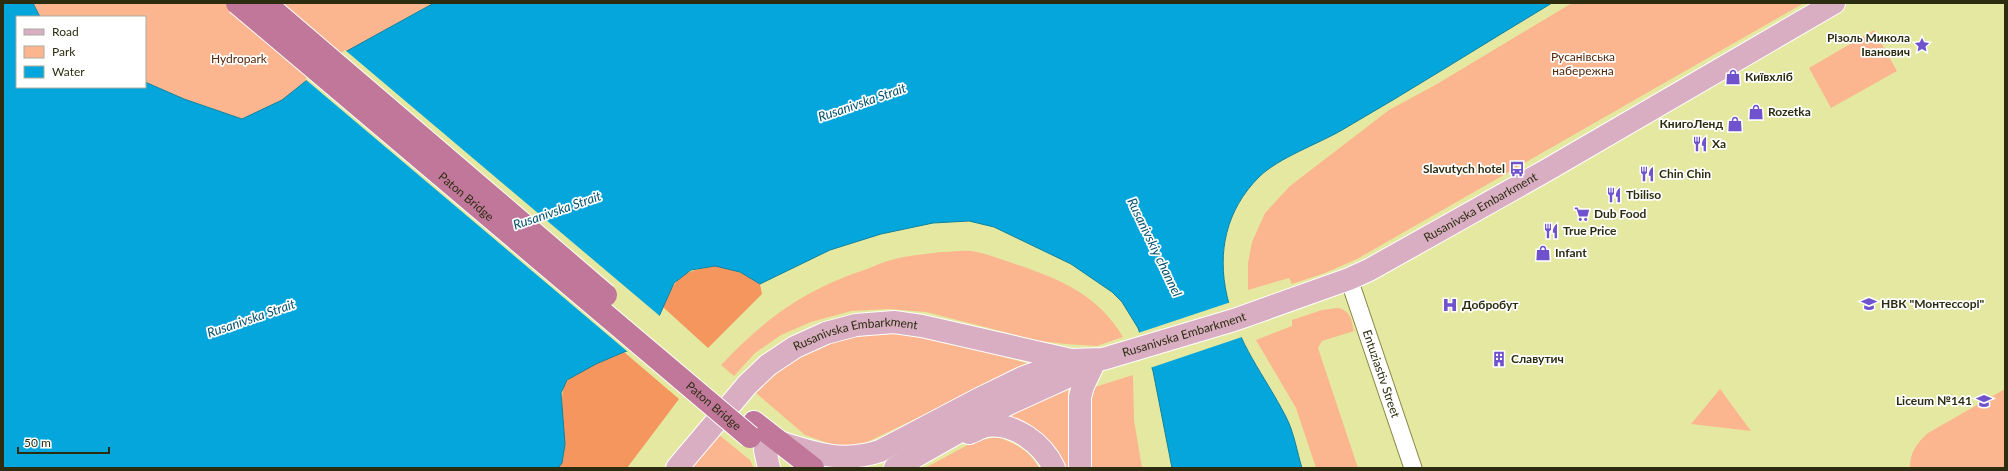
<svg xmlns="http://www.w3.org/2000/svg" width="2008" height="471" font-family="Lato,sans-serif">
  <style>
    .green { fill: #fbb68f }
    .forest { fill: #f5965e }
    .water { fill: #04a6db; stroke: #10829e }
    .pier { fill: #e5e8a1 }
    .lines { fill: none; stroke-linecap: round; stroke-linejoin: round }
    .minor-casing { stroke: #878845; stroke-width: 19 }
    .major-casing { stroke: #fff; stroke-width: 24 }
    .highway-casing { stroke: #fff; stroke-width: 24 }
    .minor { stroke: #fff; stroke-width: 17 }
    .major { stroke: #d9adc2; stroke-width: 22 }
    .highway { stroke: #c0779a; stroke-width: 22 }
    .highway-bridge-casing { stroke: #fff; stroke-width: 24; stroke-linecap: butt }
    .highway-bridge { stroke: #c0779a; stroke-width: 22 }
    .labels { text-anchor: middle; stroke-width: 3.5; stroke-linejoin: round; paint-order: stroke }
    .poi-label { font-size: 12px; font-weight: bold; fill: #2c2d10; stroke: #fff; text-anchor: start }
    .park-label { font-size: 12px; fill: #542607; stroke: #fff }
    .street-label { font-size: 12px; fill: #2c2d10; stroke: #fff }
    .water-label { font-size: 13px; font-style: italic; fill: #06526d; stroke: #fff }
  </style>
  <rect width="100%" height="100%" fill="#e5e8a1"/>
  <path class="green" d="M33 3H434L336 57 282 100 242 119 184 99 145 82V17H40Z
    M1572 3H1804L1357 259 1325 273 1292 284 1289 278 1248 290V263L1252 242 1265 213 1290 186 1389 110 1437 84Z
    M1874 30 1897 71 1831 108 1809 68Z
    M941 252C952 252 966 249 977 252 990 255 1003 260 1015 264 1060 279 1098 295 1123 337L1097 346 1066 344 1039 341 926 312 888 309 851 311 811 322 781 335 755 353 734 376 721 365C767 317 804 290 867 269 877 265 888 260 899 258 912 255 927 254 941 252Z
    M1338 308C1351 311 1351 319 1354 331L1322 341 1318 348 1358 468H1316L1296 408 1256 340 1292 326V320L1322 310Z
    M891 332 925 336 1030 364 861 445H833L805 435 756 393C800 349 828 336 891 332Z
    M1133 375 1134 420 1142 468H1091V393L1095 387Z
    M1068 388 1069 468H1064L1001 416Z
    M1720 389 1751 431 1691 424Z
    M2005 389V467L1910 468C1910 452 1916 444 1928 433Z
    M718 434 750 460 754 468H690Z
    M998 437C1017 445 1028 449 1039 468H925L975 441Z"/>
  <path class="forest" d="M715 266 740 272 760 284 762 294 708 348 663 307C676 276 682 271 715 266Z
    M624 352 679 399 627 468H558C573 444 552 392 569 379 584 367 606 360 624 352Z"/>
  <path class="water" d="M3 3H33L40 17H17V87H145V82L184 99 242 119 282 100 336 57 434 3H1552C1482 45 1413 89 1342 130 1318 144 1278 158 1259 177 1226 210 1217 252 1227 296 1238 345 1264 374 1286 417 1294 432 1297 452 1302 468H1172L1153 371 1138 328 1122 302 1112 292 1071 264 994 227 969 221 933 223 881 234 830 250 760 284 740 272 715 266 691 270 674 283 648 341 639 347 624 352 596 364 567 380 561 393 565 444 562 463 558 468H3Z"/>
  <path class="pier" d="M345 50 661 317 650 342 640 349 628 352 305 79Z
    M1231 302 1242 337 1150 368 1138 333Z"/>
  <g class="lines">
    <g class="minor-casing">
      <g id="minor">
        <path id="s1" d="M1349 279 1413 468"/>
      </g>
    </g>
    <g class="major-casing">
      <g id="major">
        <path d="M969 433C975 431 981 427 987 426 1014 422 1043 444 1054 468"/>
        <path d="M782 443C816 454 844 463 880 451L977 400 1024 377 1071 360"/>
        <path d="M765 450 769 468"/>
        <path id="s2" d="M677 468 747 385 768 365 795 347 826 333 856 325 894 322 922 326 1071 360 1103 359 1234 320 1349 279 1369 270 1547 170 1834 3"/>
        <path d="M895 468 1008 404 1085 369"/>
        <path d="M1080 468V397L1083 386 1093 365"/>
      </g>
    </g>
    <g class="highway-casing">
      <path id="highway" d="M754 422 813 468"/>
    </g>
    <use href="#minor" class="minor"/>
    <use href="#major" class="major"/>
    <use href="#highway" class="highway"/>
    <g class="highway-bridge-casing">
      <g id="highway-bridge">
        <path id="s3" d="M237 3 750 437"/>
        <path d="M265 3 606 295"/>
      </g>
    </g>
    <use href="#highway-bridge" class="highway-bridge"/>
  </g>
  <defs>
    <g id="sight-bare" transform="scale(1.2)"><path d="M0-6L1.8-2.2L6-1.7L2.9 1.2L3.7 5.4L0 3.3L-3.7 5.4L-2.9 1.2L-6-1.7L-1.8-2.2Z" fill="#6f52cc" stroke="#fff" stroke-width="2.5" paint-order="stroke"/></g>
    <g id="shop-bare" transform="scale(1.2)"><path d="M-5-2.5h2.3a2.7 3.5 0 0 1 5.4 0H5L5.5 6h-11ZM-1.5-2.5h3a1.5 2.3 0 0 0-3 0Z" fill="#6f52cc" stroke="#fff" stroke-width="2.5" paint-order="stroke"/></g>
    <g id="restaurant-bare" transform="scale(1.2)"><path d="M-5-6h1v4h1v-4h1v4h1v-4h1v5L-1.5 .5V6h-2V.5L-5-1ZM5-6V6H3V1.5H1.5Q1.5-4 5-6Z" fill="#6f52cc" stroke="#fff" stroke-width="2.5" paint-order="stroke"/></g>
    <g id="bus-bare" transform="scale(1.2)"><path d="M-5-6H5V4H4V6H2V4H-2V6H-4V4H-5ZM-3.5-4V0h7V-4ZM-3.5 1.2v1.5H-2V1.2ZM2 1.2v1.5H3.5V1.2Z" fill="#6f52cc" stroke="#fff" stroke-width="2.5" paint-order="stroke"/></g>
    <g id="supermarket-bare" transform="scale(1.2)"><path d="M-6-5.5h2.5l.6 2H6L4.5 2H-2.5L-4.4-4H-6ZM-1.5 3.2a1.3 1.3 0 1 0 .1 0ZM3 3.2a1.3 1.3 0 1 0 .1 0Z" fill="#6f52cc" stroke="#fff" stroke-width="2.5" paint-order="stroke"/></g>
    <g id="school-bare" transform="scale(1.2)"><path d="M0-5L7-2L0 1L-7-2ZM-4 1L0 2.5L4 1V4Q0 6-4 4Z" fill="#6f52cc" stroke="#fff" stroke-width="2.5" paint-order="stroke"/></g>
    <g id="hospital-bare" transform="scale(1.2)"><path d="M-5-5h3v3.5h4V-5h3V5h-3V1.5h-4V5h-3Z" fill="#6f52cc" stroke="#fff" stroke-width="2.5" paint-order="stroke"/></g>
    <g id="building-bare" transform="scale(1.2)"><path d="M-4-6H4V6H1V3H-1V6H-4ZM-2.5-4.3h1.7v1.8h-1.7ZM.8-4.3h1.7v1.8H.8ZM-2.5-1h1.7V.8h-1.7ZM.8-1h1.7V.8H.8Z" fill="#6f52cc" stroke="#fff" stroke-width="2.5" paint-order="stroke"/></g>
  </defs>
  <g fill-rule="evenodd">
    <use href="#sight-bare" x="1922" y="45"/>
    <use href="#shop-bare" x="1733" y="77"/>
    <use href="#shop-bare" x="1756" y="112"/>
    <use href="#shop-bare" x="1735" y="124"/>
    <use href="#restaurant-bare" x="1700" y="144"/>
    <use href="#bus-bare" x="1517" y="169"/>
    <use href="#restaurant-bare" x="1647" y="174"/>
    <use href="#restaurant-bare" x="1614" y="195"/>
    <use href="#supermarket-bare" x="1582" y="214"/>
    <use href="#restaurant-bare" x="1551" y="231"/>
    <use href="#shop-bare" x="1543" y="253"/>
    <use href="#school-bare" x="1869" y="304"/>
    <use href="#hospital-bare" x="1450" y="305"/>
    <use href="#building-bare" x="1499" y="359"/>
    <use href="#school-bare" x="1984" y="401"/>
  </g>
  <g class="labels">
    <g class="poi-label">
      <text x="1910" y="42" text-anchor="end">Різоль Микола<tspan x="1910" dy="14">Іванович</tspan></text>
      <text x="1745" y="81">Київхліб</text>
      <text x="1768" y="116">Rozetka</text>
      <text x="1723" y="128" text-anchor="end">КнигоЛенд</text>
      <text x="1712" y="148">Ха</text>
      <text x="1505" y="173" text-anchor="end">Slavutych hotel</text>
      <text x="1659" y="178">Chin Chin</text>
      <text x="1626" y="199">Tbiliso</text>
      <text x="1594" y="218">Dub Food</text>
      <text x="1563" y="235">True Price</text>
      <text x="1555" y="257">Infant</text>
      <text x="1881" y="308">НВК "Монтессорі"</text>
      <text x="1462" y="309">Добробут</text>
      <text x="1511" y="363">Славутич</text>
      <text x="1972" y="405" text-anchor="end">Liceum №141</text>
    </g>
    <g class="park-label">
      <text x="1583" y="61">Русанівська<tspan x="1583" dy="14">набережна</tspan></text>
      <text x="239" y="63">Hydropark</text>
    </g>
    <g class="street-label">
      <text dy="4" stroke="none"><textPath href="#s3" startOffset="300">Paton Bridge</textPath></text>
      <text dy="4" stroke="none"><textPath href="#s2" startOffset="895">Rusanivska Embarkment</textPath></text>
      <text dy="4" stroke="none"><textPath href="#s2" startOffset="571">Rusanivska Embarkment</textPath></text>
      <text dy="4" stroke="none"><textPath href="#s2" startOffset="233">Rusanivska Embarkment</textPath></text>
      <text dy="4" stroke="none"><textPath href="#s1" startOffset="100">Entuziastiv Street</textPath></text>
      <text dy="4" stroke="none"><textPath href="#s3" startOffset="624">Paton Bridge</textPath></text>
    </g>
    <g class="water-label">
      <text transform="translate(862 102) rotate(-19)" y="5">Rusanivska Strait</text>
      <text transform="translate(557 210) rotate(-19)" y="5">Rusanivska Strait</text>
      <text transform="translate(1155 247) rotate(64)" y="5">Rusanivskiy channel</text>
      <text transform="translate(251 318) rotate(-19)" y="5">Rusanivska Strait</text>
    </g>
  </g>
  <rect width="2008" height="471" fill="none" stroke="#2c2d10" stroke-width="8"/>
  <rect x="16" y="16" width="130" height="72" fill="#ffffff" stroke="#abab9f"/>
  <rect x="24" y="29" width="20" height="6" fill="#d9adc2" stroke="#abab9f"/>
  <text x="52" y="36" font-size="12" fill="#2c2d10">Road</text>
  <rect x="24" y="46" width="20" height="12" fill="#fbb68f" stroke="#abab9f"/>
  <text x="52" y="56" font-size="12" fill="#2c2d10">Park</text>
  <rect x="24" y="66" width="20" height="12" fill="#04a6db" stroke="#abab9f"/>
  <text x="52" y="76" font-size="12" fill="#2c2d10">Water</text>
  <path d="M18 447v6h91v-6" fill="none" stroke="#2c2d10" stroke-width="2"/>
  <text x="24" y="447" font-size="12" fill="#2c2d10" stroke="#ffffff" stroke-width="3" paint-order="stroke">50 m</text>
</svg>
